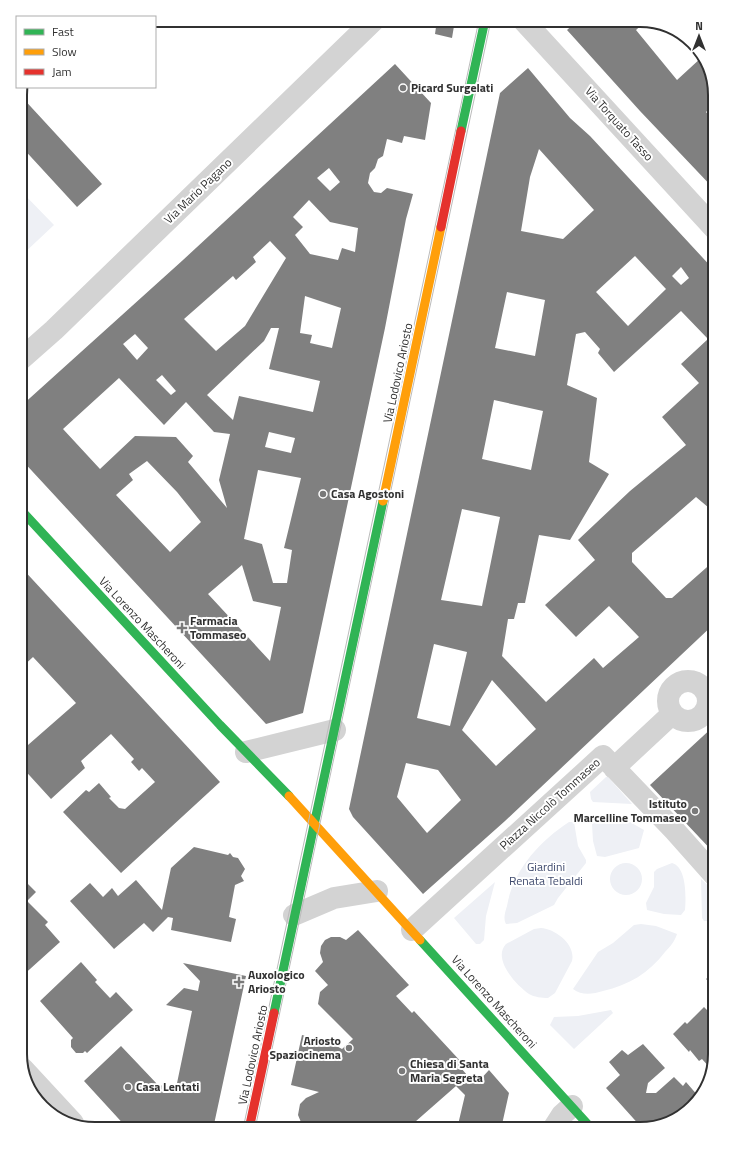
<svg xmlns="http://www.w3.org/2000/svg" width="735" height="1149" font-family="'Titillium Web',sans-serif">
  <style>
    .green { fill: #eef0f5 }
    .building { fill: #808080; fill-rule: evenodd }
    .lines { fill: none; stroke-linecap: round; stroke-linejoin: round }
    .street { stroke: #d3d3d3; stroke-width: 22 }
    .fast { stroke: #30b455; stroke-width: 9 }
    .slow { stroke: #ff9f0a; stroke-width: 9 }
    .jam { stroke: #e5322d; stroke-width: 9 }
    .tram { stroke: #bbb; stroke-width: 1 }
    .poi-dot { fill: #797979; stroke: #fff; stroke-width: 1.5 }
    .labels { text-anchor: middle; stroke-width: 4; stroke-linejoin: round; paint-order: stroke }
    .poi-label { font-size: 12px; font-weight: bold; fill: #313131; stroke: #fff; text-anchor: start }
    .street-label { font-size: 12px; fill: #313131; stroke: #fff }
    .park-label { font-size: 12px; fill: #3f4a6d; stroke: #fff }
    .rim { fill: none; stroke: #313131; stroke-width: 2 }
  </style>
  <rect width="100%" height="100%" fill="#fff"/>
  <path class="green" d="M20 190 54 225 21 256 20 254Z
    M606 777H608L632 804 593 802 591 799 590 792Z
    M609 818 630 822 644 830 639 848 605 857 597 856 593 841 592 824 597 819Z
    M569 822H574L578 846 586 860V863L558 898 554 905 517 923 506 924C503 919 505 912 507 906 513 870 540 841 569 822Z
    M672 863C687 867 686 898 685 910L681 915 664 914 647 910 646 903 654 887V872L657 869Z
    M610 879a16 16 0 1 1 32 0a16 16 0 1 1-32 0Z
    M701 879 715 892V918L711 921H704L702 918Z
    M495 882 486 916 484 940 480 944H476L454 918Z
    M641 924 656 926 677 934C675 941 670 947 665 952 649 973 629 985 603 991 593 994 582 996 573 989L598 952 613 943 634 925Z
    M541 928C556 929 576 945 572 961L555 993 548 998C542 998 534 997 529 994 516 985 492 959 506 944L534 929Z
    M611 1010 613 1013 574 1049 550 1025 554 1017 578 1016Z"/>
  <path class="building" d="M437 20H455L452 38 435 34Z
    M578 20 646 21 636 30 677 80 702 57 708 64 715 95V104L706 112 715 123V190L640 111 567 30Z
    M395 64 431 103 425 140 404 136 402 143 387 139 383 156 378 159 375 168 370 173 368 183 374 192 381 193 387 188 413 194 406 219 385 328 303 713 266 724 20 458V407L183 260ZM329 168 340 182 330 191 317 178ZM309 200 330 222 358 228 355 252 342 248 338 260 310 254 295 235 303 227 293 217ZM270 241 286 258 245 326 216 351 184 319 233 276 236 280 256 262 253 257ZM305 296 341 308 332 348 310 343 312 335 300 333ZM271 328H279L269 369 320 381 313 412 239 396 233 420 207 395 264 341ZM135 334 148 348 137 360 123 344ZM162 375 176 391 171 395 156 380ZM119 378 164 425 186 402 214 432 230 434 219 480 227 508 188 462 193 456 176 437 135 436 100 469 63 429ZM269 432 295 438 291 453 265 447ZM147 461 177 492 201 522 170 552 116 495 133 480 129 474ZM258 470 301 478 284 548 292 550 287 583H273L262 544 244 539ZM242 565 253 601 281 607 270 661 208 594Z
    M528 68 570 118 590 136 715 271V513L696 497 632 553V562L666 598H672L715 560V623L505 821 423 894 353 817 349 809 500 93ZM539 149 594 210 563 239 521 231 530 177ZM635 256 666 289 628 326 596 292ZM681 267 689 278 681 285 672 276ZM507 292 545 300 535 356 495 348ZM681 311 708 339 681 364 699 383 662 417 686 445 630 491 578 540 595 560 545 605 576 637 609 606 639 637 603 668 594 658 546 702 502 656 508 619H514L518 603H525L539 535 570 540 609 474 589 462 597 398 567 385 576 334 585 332 600 349 598 353 614 372ZM494 400 543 411 531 470 482 459ZM462 509 500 517 482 606 441 600ZM434 644 467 652 450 726 417 718ZM492 680 536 729 496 766 462 730ZM406 763 438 770 461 800 427 833 397 797Z
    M20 95 102 184 77 207 20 145Z
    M20 566 220 782 121 873 63 812 86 790 89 792 99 783 111 797 109 798 119 808 125 809 155 782 142 768 139 771 131 762 134 759 111 734 81 761 85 768 51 799 20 765V752L76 703 33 657 20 669Z
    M20 715 26 721 20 726Z
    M715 725V854L650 785Z
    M194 847 228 855 230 853 233 857 238 858 245 869 241 876 244 881 235 885 229 917 236 919 231 942 171 930 173 918 168 917 153 932 144 923 114 949 70 901 90 883 103 897 112 888 118 896 136 880 162 910 171 868Z
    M27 883 36 892 27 901 48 922 45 925 60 942 20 978V889Z
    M358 930 409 985 396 996 412 1013 414 1011 464 1065 461 1068 467 1075 477 1083 489 1070 509 1093 501 1129H457L465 1095 456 1086 407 1129H302L303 1127 298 1115 300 1104 306 1098 319 1092 291 1085 302 1035 331 1043 342 1049 353 1039 318 1004 320 992 328 985 315 971 323 962 320 953 321 946 325 940 331 937H340L346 940Z
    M81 962 97 980 95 982 110 998 116 992 133 1010 87 1053 85 1051 83 1053H76L71 1047V1040L73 1038 40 1001Z
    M183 963 246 976 213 1129H128L84 1081 121 1046 158 1085 176 1088 192 1011 166 1005 184 988 198 991 200 981Z
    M715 971V988L706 979Z
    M704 1007 715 1018V1054L711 1069 702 1059 699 1061 690 1050 689 1052 673 1034 685 1022 687 1024Z
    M643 1044 665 1068 648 1083 646 1093H656L674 1077 683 1086 686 1082 699 1097 673 1121 642 1128 606 1088 620 1075 609 1062 622 1050 628 1055Z"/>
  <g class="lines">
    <path class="street" d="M523 20 715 229
      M20 360 54 330 374 20
      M668 701a20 20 0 1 1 40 0a20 20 0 1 1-40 0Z
      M246 752 335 730
      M614 768 672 714
      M294 915 334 898 377 891
      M412 930 603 756 675 831 715 876
      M23 1069 73 1123
      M553 1129 562 1115 572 1106"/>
    <path class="fast" d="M461 131 485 20
      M20 509 220 725 289 796
      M420 940 592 1129
      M274 1013 383 501"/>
    <path class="slow" d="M383 501 441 227
      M289 796 420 940"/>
    <path class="jam" d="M441 227 461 131
      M249 1129 274 1013"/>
    <path class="tram" d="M243 1129 479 20
      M255 1129 491 20"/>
  </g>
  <g class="poi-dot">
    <circle cx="403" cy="88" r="4"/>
    <circle cx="323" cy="494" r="4"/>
    <path d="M180 622h4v4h4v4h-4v4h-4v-4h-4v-4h4z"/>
    <circle cx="695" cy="811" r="4"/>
    <path d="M237 976h4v4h4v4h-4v4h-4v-4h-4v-4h4z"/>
    <circle cx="349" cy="1048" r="4"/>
    <circle cx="402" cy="1071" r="4"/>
    <circle cx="128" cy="1087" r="4"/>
  </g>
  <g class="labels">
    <g class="poi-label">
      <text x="411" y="92">Picard Surgelati</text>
      <text x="331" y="498">Casa Agostoni</text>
      <text x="190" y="625">Farmacia<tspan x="190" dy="14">Tommaseo</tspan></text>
      <text x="687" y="808" text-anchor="end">Istituto<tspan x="687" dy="14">Marcelline Tommaseo</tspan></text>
      <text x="248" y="979">Auxologico<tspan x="248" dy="14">Ariosto</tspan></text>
      <text x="341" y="1045" text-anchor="end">Ariosto<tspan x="341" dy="14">Spaziocinema</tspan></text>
      <text x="410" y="1068">Chiesa di Santa<tspan x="410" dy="14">Maria Segreta</tspan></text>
      <text x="136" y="1091">Casa Lentati</text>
    </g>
    <g class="street-label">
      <text transform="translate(619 124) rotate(48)" y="4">Via Torquato Tasso</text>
      <text transform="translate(198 191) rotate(-44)" y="4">Via Mario Pagano</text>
      <text transform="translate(398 373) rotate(-78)" y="4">Via Lodovico Ariosto</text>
      <text transform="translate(142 623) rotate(47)" y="4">Via Lorenzo Mascheroni</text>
      <text transform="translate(550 804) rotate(-42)" y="4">Piazza Niccolò Tommaseo</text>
      <text transform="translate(494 1002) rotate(48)" y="4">Via Lorenzo Mascheroni</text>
      <text transform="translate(253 1055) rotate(-78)" y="4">Via Lodovico Ariosto</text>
    </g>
    <g class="park-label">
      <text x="546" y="871">Giardini<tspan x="546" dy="14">Renata Tebaldi</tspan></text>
    </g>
  </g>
  <path d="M0 0H735V1149H0ZM95 27H640A68 68 0 0 1 708 95V1054A68 68 0 0 1 640 1122H95A68 68 0 0 1 27 1054V95A68 68 0 0 1 95 27Z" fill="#fff" fill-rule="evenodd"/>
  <path class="rim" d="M95 27H640A68 68 0 0 1 708 95V1054A68 68 0 0 1 640 1122H95A68 68 0 0 1 27 1054V95A68 68 0 0 1 95 27Z"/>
  <rect x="16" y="16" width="140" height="72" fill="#ffffff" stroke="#adadad"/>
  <rect x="24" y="29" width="20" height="6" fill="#30b455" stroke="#adadad"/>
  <text x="52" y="36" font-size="12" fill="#313131">Fast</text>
  <rect x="24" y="49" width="20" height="6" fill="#ff9f0a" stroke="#adadad"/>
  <text x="52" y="56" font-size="12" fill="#313131">Slow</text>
  <rect x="24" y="69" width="20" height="6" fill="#e5322d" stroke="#adadad"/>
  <text x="52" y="76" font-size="12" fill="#313131">Jam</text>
  <g transform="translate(699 36)" stroke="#ffffff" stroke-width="3" paint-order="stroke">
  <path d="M0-3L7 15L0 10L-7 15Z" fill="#313131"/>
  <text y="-6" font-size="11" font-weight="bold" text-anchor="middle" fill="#313131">N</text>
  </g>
</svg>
